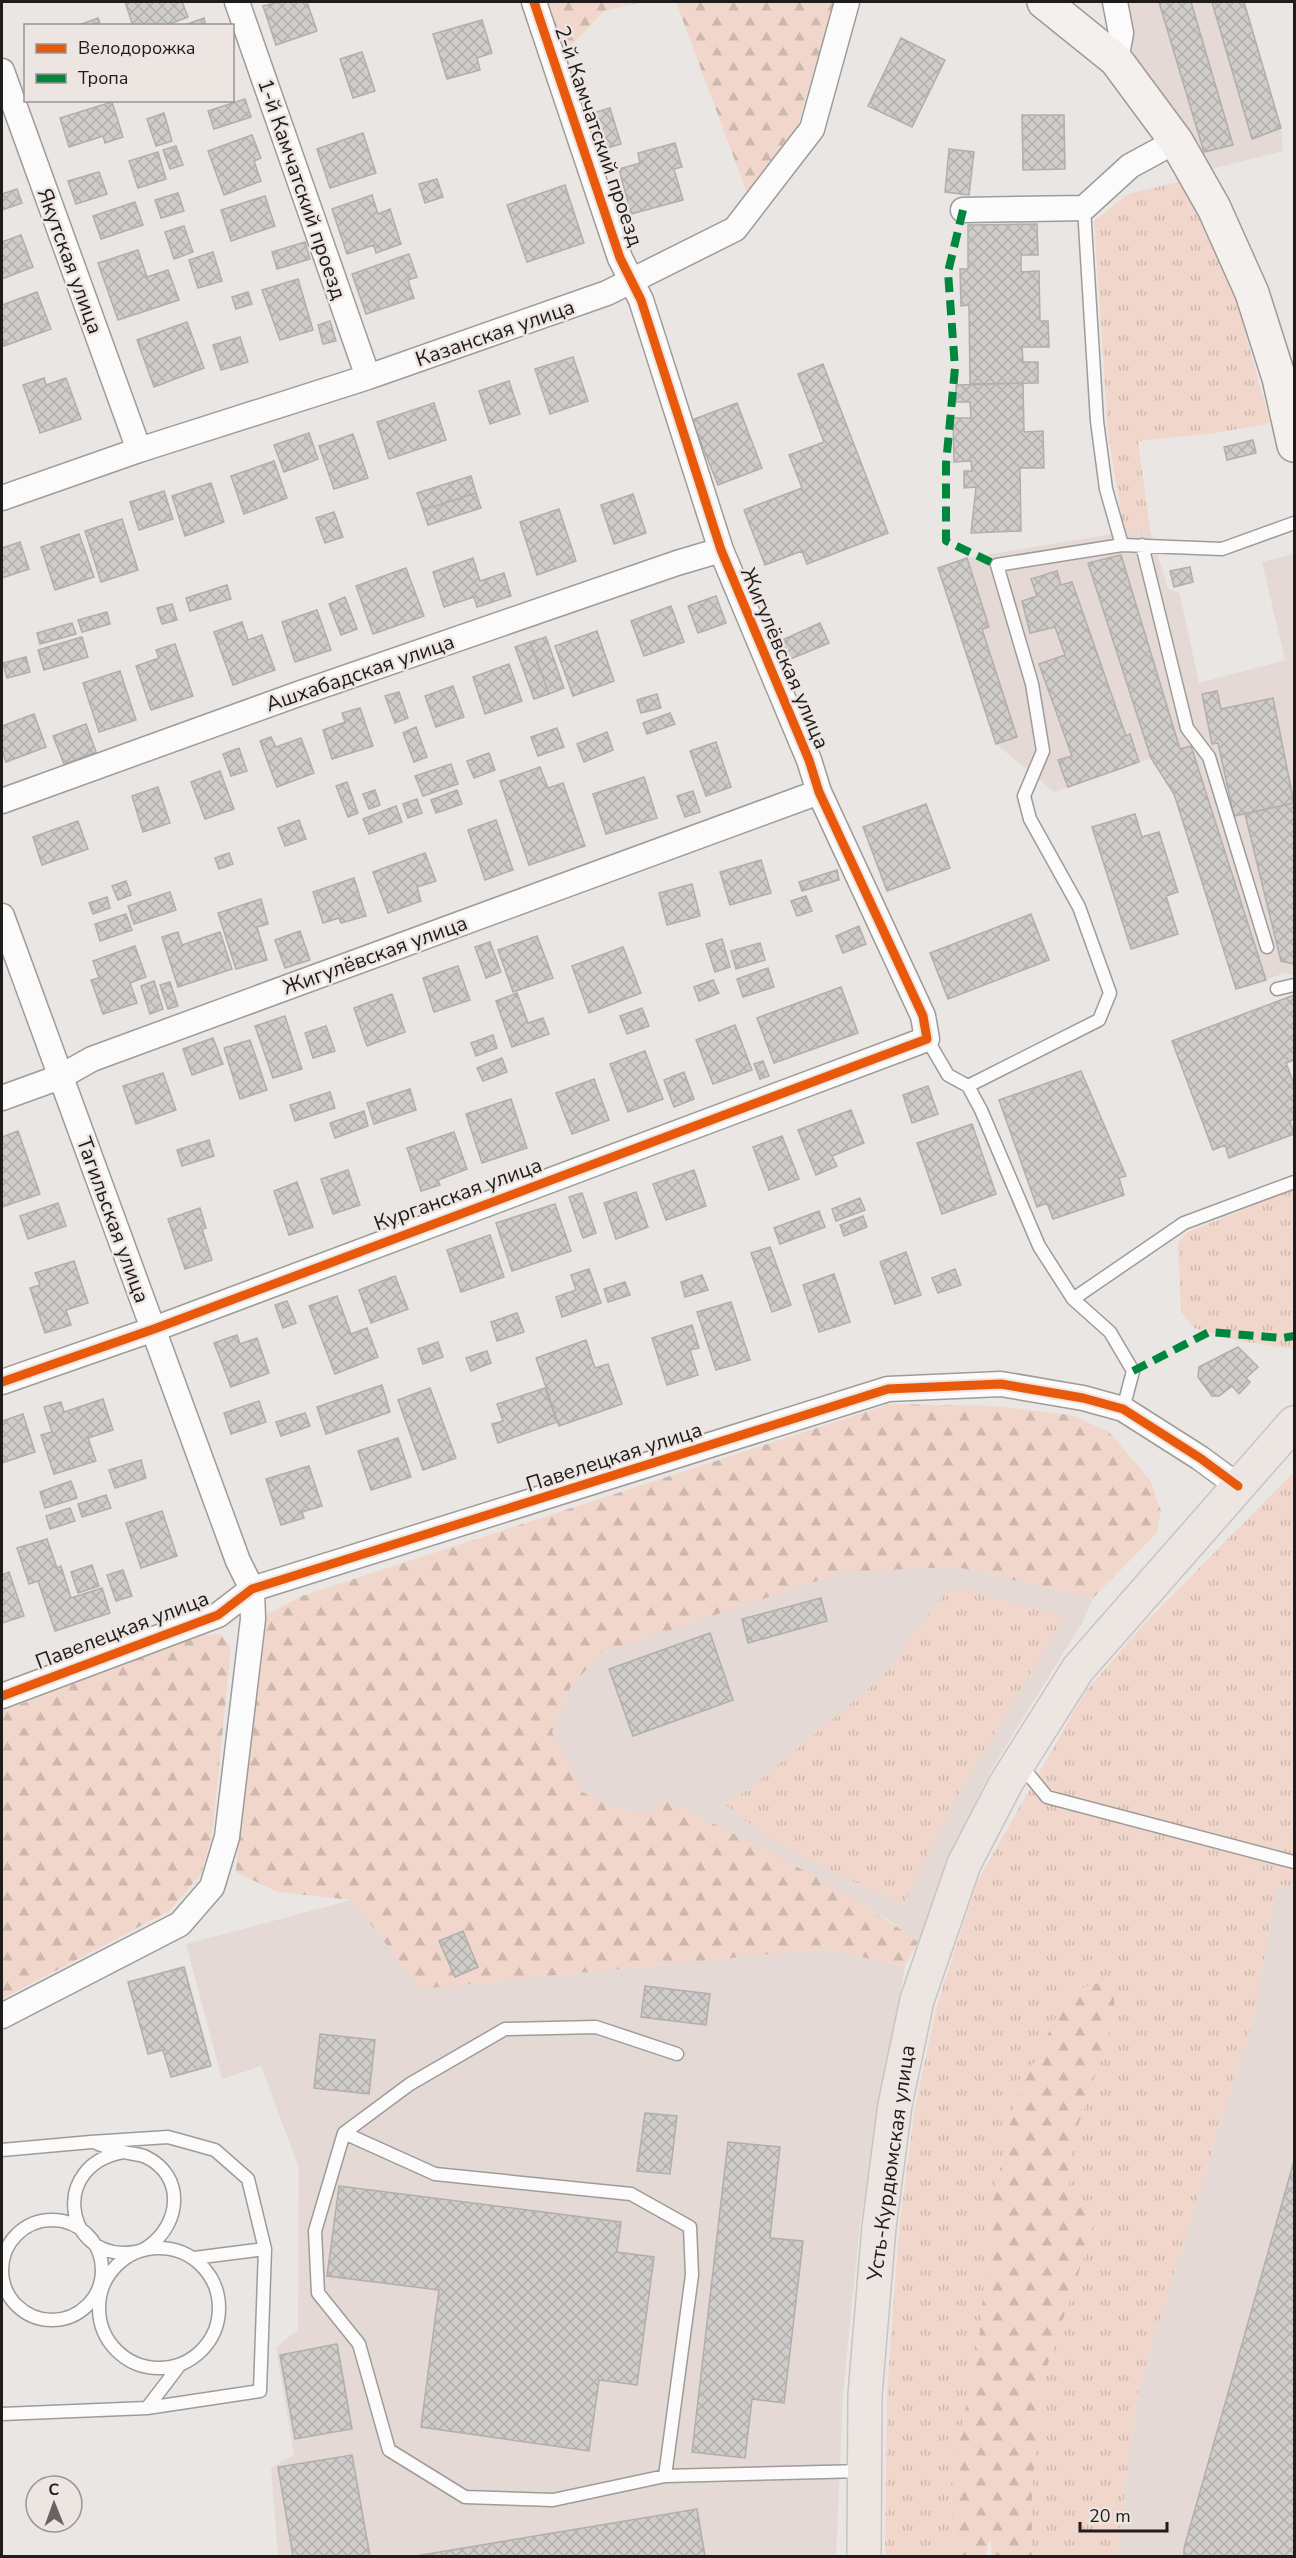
<svg xmlns="http://www.w3.org/2000/svg" width="1296" height="2558" font-family="'Nunito Sans',sans-serif">
  <style>
    .built { fill: #e4d9d4 }
    .grass { fill: url(#grass-tufts) }
    .forest { fill: url(#forest-firs) }
    .building { fill: url(#building-cross-hatch); stroke: #b1aeac; stroke-width: 1.5 }
    .lines { fill: none; stroke-linecap: round; stroke-linejoin: round }
    .service-casing { stroke: #9e9b99; stroke-width: 15 }
    .minor-casing { stroke: #9e9b99; stroke-width: 27 }
    .secondary-casing { stroke: #9e9b99; stroke-width: 36 }
    .primary-casing { stroke: #c7c4c3; stroke-width: 36 }
    .service { stroke: #fcfbfb; stroke-width: 12 }
    .minor { stroke: #fcfbfb; stroke-width: 24 }
    .secondary { stroke: #f4f0ee; stroke-width: 33 }
    .primary { stroke: #ede5e1; stroke-width: 33 }
    .quiet { stroke: #00873e; stroke-width: 8; stroke-dasharray: 15 8; stroke-linecap: butt }
    .cycleway-casing { stroke: #ede5e1; stroke-width: 13 }
    .cycleway { stroke: #e8590c; stroke-width: 9 }
    .labels { text-anchor: middle; stroke-width: 5; stroke-linejoin: round; paint-order: stroke }
    .street-label { font-size: 21px; fill: #1f1c1b; stroke: #ede5e1 }
  </style>
  <defs>
    <pattern id="grass-tufts" width="24" height="20" patternUnits="userSpaceOnUse" patternTransform="scale(1.5)"><rect width="24" height="20" fill="#f1d7cb"/><path d="M3 7l-1-3M5 7V3M7 7l1-3M15 17l-1-3M17 17v-4M19 17l1-3" fill="none" stroke="#ceb8ae"/></pattern>
    <pattern id="forest-firs" width="22" height="20" patternUnits="userSpaceOnUse" patternTransform="scale(1.5)"><rect width="22" height="20" fill="#f1d7cb"/><path d="M5 1l3.5 6h-7zM16 11l3.5 6h-7z" fill="#ceb8ae"/></pattern>
    <pattern id="building-cross-hatch" width="8" height="8" patternUnits="userSpaceOnUse" patternTransform="scale(1.5)"><rect width="8" height="8" fill="#cfccca"/><path d="M0 0l8 8M0 8l8-8" fill="none" stroke="#b1afad"/></pattern>
  </defs>
  <rect width="100%" height="100%" fill="#eae6e4"/>
  <path class="built" d="M1125 2H1244L1281 128 1283 151 1211 169 1140 66 1132 49Z
    M1150 530 1168 589 1179 592 1199 683 1285 660 1262 562 1294 554V976L1285 973 1236 989 1174 794 1152 758 1054 792 996 744 938 568 967 558 1124 532Z
    M957 1567 1093 1598 1082 1623 991 1770 948 1859 918 1942 886 1918 770 1853 663 1799 654 1813 623 1811 581 1792 552 1732 570 1688 601 1653 844 1572Z
    M1277 1883 1294 1887V2556H1116L1138 2390 1255 2012Z
    M352 1900 421 1989 823 1949 905 1966 860 2224 843 2394 836 2556H278L271 2468 294 2455 276 2347 298 2330 299 2168 261 2066 222 2079 186 1944Z"/>
  <path class="grass" d="M1182 181 1236 299 1270 423 1216 433 1138 441 1150 530 1124 532 1108 433 1094 221 1128 194Z
    M1294 1189V1349L1240 1341 1194 1328 1181 1311 1178 1243 1188 1232Z
    M1294 1472V1887L1277 1884 1255 2012 1138 2390 1116 2556H1032V2493L1042 2382 1102 2204 1067 2208 1073 2141 1115 2016 1015 2101 991 2209 979 2340 951 2483 953 2556H885L887 2392 899 2229 915 2107 937 2005 977 1882 1085 1692 1144 1624Z
    M963 1588 1064 1617 953 1803 903 1905C843 1875 776 1849 725 1804L749 1789 878 1681 947 1591Z"/>
  <path class="forest" d="M545 2H643L604 11 562 55Z
    M676 2H835L798 124 747 193Z
    M890 1404 993 1406 1071 1415 1108 1431 1150 1480 1161 1511 1157 1533 1093 1598 957 1567 844 1572 601 1653 570 1688 552 1732 582 1792 623 1811 654 1813 663 1798C749 1842 840 1884 918 1942L905 1966 823 1949 421 1989 352 1900 277 1892 236 1872 253 1649 263 1616 302 1596Z
    M221 1634 231 1649 212 1835 201 1874 169 1911 2 1999V1711L202 1635Z
    M1113 1979 1115 2016 1073 2141 1067 2207 1102 2203 1042 2382 1032 2493V2556H992L990 2537 985 2556H953L951 2483 979 2340 991 2209 1015 2101 1069 1991Z"/>
  <path class="building" d="M125 2H182L188 17 164 26H133Z
    M279 2H307L317 31 276 45 263 6Z
    M1159 2H1191L1233 145 1204 152Z
    M1212 2H1244L1281 128 1252 139Z
    M98 18 101 26H79V25Z
    M204 18 206 26H182Z
    M482 20 492 53 477 58 480 70 447 79 433 34Z
    M901 38 945 60 912 127 868 106Z
    M362 52 375 91 353 98 340 59Z
    M245 99 251 117 214 129 208 111Z
    M112 102 123 137 105 143 103 136 69 147 60 118Z
    M610 108 621 144 593 152 583 116Z
    M164 113 172 141 156 146 147 119Z
    M1022 115H1064L1065 169 1023 170Z
    M363 133 376 173 330 188 317 149Z
    M252 135 261 158 254 161 261 181 224 195 208 151Z
    M675 143 682 167 674 169 683 200 631 214 619 169 640 163 638 153Z
    M176 146 183 165 170 169 163 150Z
    M949 149 974 152 969 195 945 192Z
    M158 152 166 179 138 188 129 161Z
    M99 172 107 194 76 204 68 181Z
    M437 179 443 197 425 203 419 184Z
    M565 185 584 243 527 262 507 205Z
    M17 189 22 203 2 210V194Z
    M178 193 184 211 161 218 155 200Z
    M372 195 378 214 390 209 401 244 376 253 374 245 347 254 332 209Z
    M265 196 275 226 231 241 221 210Z
    M135 202 143 225 101 239 93 216Z
    M1037 224 1038 255H1021V272L1039 271 1040 321H1048L1049 347H1022L1023 362H1038V383L970 384 969 305 961 306 960 269H968V225Z
    M184 226 193 252 174 259 165 232Z
    M21 235 33 267 2 279V242Z
    M305 242 310 259 277 269 272 252Z
    M138 250 147 277 168 270 179 300 118 320 98 263Z
    M213 252 222 281 198 288 189 260Z
    M409 254 417 277 408 280 414 298 366 314 352 274Z
    M298 279 313 330 280 340 262 290Z
    M37 292 51 329 4 346 2 340V305Z
    M248 292 252 304 236 309 232 297Z
    M330 321 336 341 323 344 318 325Z
    M187 322 204 368 154 387 137 340Z
    M240 337 248 362 221 370 213 345Z
    M573 357 588 401 550 414 535 369Z
    M823 364 888 533 807 564 802 551 765 565 744 510 802 488 789 455 824 442 798 374Z
    M44 378 46 385 66 378 81 419 40 433 23 385Z
    M509 381 520 414 490 424 479 391Z
    M1023 383 1024 432 1043 431 1044 468H1020L1021 531 971 533 976 487 964 488V471H972L971 461 954 462 953 418H971L970 402H956V385Z
    M434 403 446 440 389 459 377 422Z
    M737 403 762 468 718 485 692 420Z
    M309 433 318 459 284 472 274 445Z
    M353 434 368 478 334 489 319 446Z
    M1253 440 1256 453 1227 460 1224 447Z
    M274 461 287 498 244 514 231 476Z
    M471 476 476 493 423 510 417 493Z
    M211 483 224 522 185 536 172 496Z
    M164 491 173 519 139 530 130 502Z
    M476 493 481 508 428 525 423 510Z
    M633 494 646 533 614 544 601 505Z
    M559 509 576 561 537 575 520 522Z
    M334 512 343 537 325 543 316 518Z
    M122 519 138 570 101 582 85 531Z
    M79 534 94 577 55 590 41 547Z
    M20 542 29 569 2 578V548Z
    M1121 555 1180 749 1191 746 1266 980 1236 989 1174 794 1151 758 1088 563Z
    M473 558 480 581 504 573 511 596 477 607 474 597 444 607 433 572Z
    M967 558 989 627 982 629 1017 737 996 744 938 568Z
    M1190 567 1193 582 1174 587 1170 571Z
    M406 568 424 616 373 634 356 586Z
    M1057 571 1061 585 1072 582 1126 736 1130 734 1139 762 1068 787 1058 760 1072 756 1039 664 1065 655 1055 627 1030 633 1022 601 1037 596 1031 579Z
    M227 585 231 599 190 611 186 598Z
    M716 596 726 623 698 633 688 606Z
    M345 597 357 629 341 635 329 604Z
    M172 604 177 620 162 624 157 608Z
    M671 606 684 642 644 656 631 621Z
    M317 610 331 650 295 662 282 622Z
    M107 612 110 624 82 632 78 620Z
    M242 622 248 640 262 635 275 670 233 685 214 632Z
    M72 623 76 634 40 644 37 633Z
    M820 623 829 643 788 660 780 641Z
    M597 631 614 681 573 696 555 646Z
    M82 637 88 657 44 670 38 650Z
    M546 637 564 688 549 694 530 642Z
    M530 642 549 694 534 699 515 647Z
    M175 644 193 696 151 710 136 666 159 658 156 650Z
    M26 657 30 672 7 678 3 663Z
    M509 664 522 701 485 714 473 677Z
    M120 671 136 720 99 732 83 683Z
    M453 686 464 717 436 727 425 696Z
    M1217 691 1221 709 1273 698 1294 803 1234 816 1218 743 1212 744 1202 694Z
    M399 692 408 718 395 723 385 696Z
    M657 694 661 708 641 713 637 700Z
    M360 708 373 746 332 759 323 730 345 722 342 713Z
    M670 713 675 724 647 734 643 723Z
    M34 714 46 747 6 762 2 751V726Z
    M86 724 96 752 64 764 53 736Z
    M416 727 427 757 414 762 403 733Z
    M557 728 564 747 538 756 531 737Z
    M607 732 613 750 584 762 577 744Z
    M271 737 276 747 301 738 314 773 277 787 260 741Z
    M716 742 731 787 706 796 690 751Z
    M239 748 247 771 231 776 223 754Z
    M489 753 495 770 474 778 467 761Z
    M451 764 458 784 423 796 415 776Z
    M540 767 548 788 563 783 585 846 529 865 500 781Z
    M220 771 234 809 205 819 191 782Z
    M644 777 657 818 606 834 593 794Z
    M347 782 358 813 348 817 336 786Z
    M158 787 170 823 143 832 132 796Z
    M375 790 380 805 369 809 363 794Z
    M457 790 462 804 436 813 431 800Z
    M693 791 700 812 685 817 677 796Z
    M417 799 422 813 408 818 403 804Z
    M1294 803V964L1281 961 1245 814Z
    M926 804 950 868 887 891 863 827Z
    M396 806 402 822 369 834 363 819Z
    M1135 814 1142 837 1159 832 1178 892 1166 896 1178 934 1131 949 1092 827Z
    M299 820 306 839 285 846 278 828Z
    M496 820 513 870 485 880 468 830Z
    M78 821 88 849 42 865 33 837Z
    M229 853 233 864 219 869 215 858Z
    M425 853 436 881 417 887 421 901 388 913 373 872Z
    M761 860 771 893 730 905 720 872Z
    M837 870 839 880 802 891 799 882Z
    M354 878 366 916 341 923 339 918 323 923 313 892Z
    M126 881 131 895 118 900 112 886Z
    M692 884 700 916 667 925 659 893Z
    M170 892 176 910 134 924 128 906Z
    M806 896 812 911 797 916 791 901Z
    M107 897 110 908 93 914 89 903Z
    M261 899 268 924 257 927 267 960 236 969 218 913Z
    M126 914 132 930 100 941 95 924Z
    M1031 914 1049 960 948 999 930 953Z
    M859 926 866 944 843 953 836 936Z
    M300 931 310 960 285 968 275 940Z
    M178 932 182 945 220 932 232 969 178 987 162 937Z
    M537 936 553 978 513 992 498 950Z
    M722 939 730 967 715 972 706 944Z
    M490 942 501 972 486 978 475 947Z
    M760 943 765 960 736 969 731 951Z
    M135 946 146 977 130 983 137 1003 103 1014 91 980 99 978 93 961Z
    M623 947 641 993 589 1013 572 966Z
    M458 966 470 1000 434 1012 423 978Z
    M768 968 774 987 743 997 737 979Z
    M713 980 719 993 699 1001 694 987Z
    M154 981 163 1009 150 1014 141 986Z
    M170 982 178 1006 168 1009 160 985Z
    M841 987 858 1033 774 1063 757 1018Z
    M517 993 528 1023 543 1018 549 1034 512 1047 496 1001Z
    M392 994 405 1032 367 1046 354 1008Z
    M1294 995V1060L1286 1063 1294 1084V1119L1290 1121 1294 1134 1229 1158 1225 1145 1213 1150 1172 1041Z
    M642 1008 649 1026 627 1034 620 1016Z
    M285 1016 302 1069 273 1078 255 1026Z
    M735 1025 752 1070 713 1084 696 1040Z
    M326 1026 335 1051 313 1058 305 1033Z
    M493 1035 497 1048 476 1056 471 1043Z
    M213 1038 223 1064 192 1075 183 1049Z
    M250 1040 267 1090 240 1099 224 1048Z
    M645 1051 663 1099 628 1112 610 1064Z
    M502 1058 507 1072 483 1081 477 1068Z
    M763 1061 769 1076 760 1079 754 1064Z
    M1081 1071 1126 1176 1119 1178 1124 1195 1053 1219 1047 1203 1037 1207 999 1100Z
    M684 1072 694 1099 674 1107 664 1080Z
    M163 1073 176 1110 136 1124 123 1086Z
    M594 1079 609 1120 572 1134 556 1093Z
    M928 1086 938 1114 912 1123 903 1095Z
    M410 1089 416 1110 374 1124 367 1103Z
    M330 1092 335 1108 295 1121 290 1105Z
    M511 1099 527 1148 482 1163 466 1114Z
    M851 1110 864 1143 832 1156 837 1166 816 1175 798 1130Z
    M364 1111 368 1126 335 1138 330 1123Z
    M972 1124 996 1194 942 1214 917 1143Z
    M18 1131 40 1194 2 1207V1137Z
    M454 1132 467 1169 438 1180 440 1185 421 1191 407 1148Z
    M782 1136 799 1179 769 1190 753 1147Z
    M209 1140 214 1156 182 1166 177 1150Z
    M348 1170 360 1205 333 1214 321 1179Z
    M694 1170 706 1206 666 1220 653 1184Z
    M297 1182 313 1227 289 1235 274 1191Z
    M636 1192 648 1227 616 1239 604 1203Z
    M582 1193 596 1233 583 1238 569 1197Z
    M860 1198 865 1210 836 1221 832 1209Z
    M58 1203 66 1226 28 1239 20 1216Z
    M555 1204 571 1251 512 1271 496 1223Z
    M200 1208 206 1228 202 1229 212 1260 185 1269 168 1219Z
    M819 1211 825 1227 780 1244 774 1228Z
    M863 1216 867 1227 844 1236 840 1225Z
    M490 1235 504 1277 461 1292 447 1250Z
    M770 1247 791 1305 772 1312 751 1253Z
    M906 1252 921 1295 895 1304 880 1262Z
    M74 1261 88 1303 66 1310 71 1325 45 1333 30 1288 40 1285 35 1273Z
    M589 1269 601 1303 562 1317 556 1297 576 1290 571 1275Z
    M955 1269 961 1285 938 1293 932 1278Z
    M834 1274 850 1322 819 1332 803 1285Z
    M702 1275 708 1290 685 1297 681 1282Z
    M395 1276 408 1309 371 1323 359 1290Z
    M625 1282 630 1295 608 1302 604 1289Z
    M337 1296 351 1334 367 1328 378 1357 335 1374 309 1306Z
    M287 1301 296 1323 283 1328 275 1305Z
    M731 1302 750 1360 716 1370 697 1312Z
    M517 1313 524 1332 497 1341 491 1322Z
    M692 1325 699 1348 690 1350 698 1375 667 1385 652 1338Z
    M237 1335 240 1344 257 1338 269 1373 231 1387 214 1343Z
    M586 1340 595 1368 608 1364 622 1404 559 1426 536 1358Z
    M438 1342 443 1357 423 1364 418 1349Z
    M1238 1347 1258 1367 1246 1378 1250 1382 1239 1394 1232 1386 1219 1396H1212L1198 1377 1199 1367Z
    M487 1351 491 1363 471 1371 466 1358Z
    M382 1385 390 1412 326 1434 317 1407Z
    M430 1388 456 1458 423 1470 398 1400Z
    M545 1388 557 1422 498 1443 492 1424 503 1421 497 1404Z
    M103 1399 113 1430 88 1438 96 1461 54 1474 41 1435 52 1432 44 1407 61 1402 64 1412Z
    M259 1401 266 1422 231 1434 224 1413Z
    M305 1413 310 1426 281 1436 276 1422Z
    M23 1414 35 1452 2 1463V1421Z
    M398 1438 411 1477 371 1490 358 1451Z
    M141 1460 146 1478 115 1488 109 1470Z
    M309 1466 322 1506 302 1512 304 1518 281 1525 266 1479Z
    M71 1481 77 1498 45 1508 40 1492Z
    M106 1495 111 1508 82 1517 78 1504Z
    M70 1508 75 1521 50 1529 46 1516Z
    M162 1511 177 1556 141 1568 126 1523Z
    M47 1539 57 1568 61 1566 71 1598 102 1588 110 1613 55 1631 38 1581 29 1584 17 1548Z
    M92 1565 99 1586 78 1593 71 1572Z
    M123 1570 132 1596 116 1601 107 1575Z
    M9 1572 24 1616 2 1623V1575Z
    M821 1598 827 1621 748 1643 742 1619Z
    M710 1633 733 1700 633 1736 609 1669Z
    M463 1931 478 1967 455 1977 439 1941Z
    M184 1967 211 2066 171 2077 163 2050 148 2054 128 1982Z
    M645 1986 710 1994 706 2025 641 2017Z
    M320 2034 375 2040 369 2094 314 2088Z
    M645 2113 677 2116 670 2174 637 2171Z
    M728 2142 780 2147 770 2238 803 2241 784 2403 752 2399 745 2458 692 2452Z
    M1294 2161V2556H1184V2548Z
    M339 2186 621 2222 617 2252 654 2257 637 2385 599 2380 589 2451 421 2427 439 2290 327 2276Z
    M337 2344 352 2429 295 2439 280 2355Z
    M352 2455 370 2556H293L278 2467Z
    M697 2509 705 2556H416Z"/>
  <g class="lines">
    <g class="service-casing">
      <path id="service" d="M1084 208 1097 421 1106 489 1122 545
        M1142 545 1187 728 1209 757 1267 947
        M1277 989 1294 985
        M927 1039 948 1075 968 1086 981 1110 1039 1246 1073 1299 1110 1332 1133 1371 1123 1409
        M968 1086 1099 1020 1110 993 1079 907 1030 819 1024 796 1043 751 1032 684 997 565 1122 545 1222 549 1294 523
        M1073 1299 1184 1223 1294 1182
        M1020 1764 1047 1797 1294 1862
        M677 2054 596 2027 505 2029 410 2084 344 2133 315 2231 318 2293 359 2344 389 2450 465 2497 553 2500 665 2476 863 2471
        M344 2133 435 2174 631 2194 690 2227 692 2275 665 2476
        M98 2144C106 2147 115 2150 124 2152 131 2154 140 2154 146 2157 185 2176 181 2223 149 2246 142 2252 132 2253 123 2253 64 2252 52 2165 123 2152
        M2 2150 91 2142 168 2137 215 2150 248 2179 265 2249 260 2391 147 2408 2 2414
        M2 2270a50 50 0 1 1 100 0a50 50 0 1 1-100 0Z
        M99 2308a60 60 0 1 1 120 0a60 60 0 1 1-120 0Z
        M194 2258 265 2249
        M147 2408 179 2366"/>
    </g>
    <g class="minor-casing">
      <path id="minor" d="M237 2 368 377
        M1115 2 1121 33 1116 60
        M2 71 139 450
        M963 210 1084 208 1130 166 1176 141
        M2 498 139 450 368 377 607 293 735 229 812 129 847 2
        M2 801 298 694 677 563 721 550
        M2 916 238 1561 252 1589 253 1619 227 1837 212 1887 180 1924 2 2016
        M2 1098 60 1077 92 1059 819 792
        M2 1382 154 1329 927 1039 923 1016 819 792 809 760 721 550 641 300 620 258 534 2
        M2 1696 218 1615 252 1589 888 1389 1001 1384 1083 1398 1123 1409 1200 1458 1238 1486"/>
    </g>
    <g class="secondary-casing">
      <path id="secondary" d="M1044 2 1116 60 1176 141 1214 208 1252 293 1279 378 1294 445"/>
    </g>
    <g class="primary-casing">
      <path id="primary" d="M864 2556 865 2395 879 2227 895 2105 917 2000 964 1864 1006 1783 1078 1669 1294 1423"/>
    </g>
    <use href="#service" class="service"/>
    <use href="#minor" class="minor"/>
    <use href="#secondary" class="secondary"/>
    <use href="#primary" class="primary"/>
    <path class="quiet" d="M963 210 948 272 955 368 946 464V541L997 565
      M1133 1371 1209 1332 1282 1338 1294 1336"/>
    <g class="cycleway-casing">
      <path id="cycleway" d="M2 1382 154 1329 927 1039 923 1016 819 792 809 760 721 550 641 300 620 258 534 2
        M2 1696 218 1615 252 1589 888 1389 1001 1384 1083 1398 1123 1409 1200 1458 1238 1486"/>
    </g>
    <use href="#cycleway" class="cycleway"/>
  </g>
  <g class="labels">
    <g class="street-label">
      <text transform="translate(599 136) rotate(71)" y="7">2-й Камчатский проезд</text>
      <text transform="translate(302 189) rotate(71)" y="7">1-й Камчатский проезд</text>
      <text transform="translate(70 261) rotate(70)" y="7">Якутская улица</text>
      <text transform="translate(495 333) rotate(-19)" y="7">Казанская улица</text>
      <text transform="translate(785 658) rotate(67)" y="7">Жигулёвская улица</text>
      <text transform="translate(360 673) rotate(-19)" y="7">Ашхабадская улица</text>
      <text transform="translate(375 955) rotate(-20)" y="7">Жигулёвская улица</text>
      <text transform="translate(458 1194) rotate(-20)" y="7">Курганская улица</text>
      <text transform="translate(113 1220) rotate(70)" y="7">Тагильская улица</text>
      <text transform="translate(614 1457) rotate(-18)" y="7">Павелецкая улица</text>
      <text transform="translate(122 1630) rotate(-21)" y="7">Павелецкая улица</text>
      <text transform="translate(891 2163) rotate(-82)" y="7">Усть-Курдюмская улица</text>
    </g>
  </g>
  <rect width="1296" height="2558" fill="none" stroke="#1f1c1b" stroke-width="6"/>
  <rect x="24" y="24" width="210" height="78" fill="#ede5e1" stroke="#9b9592" stroke-width="1.5"/>
  <rect x="36" y="44" width="30" height="9" fill="#e8590c" stroke="#9b9592" stroke-width="1.5"/>
  <text x="78" y="54" font-size="18" fill="#1f1c1b">Велодорожка</text>
  <rect x="36" y="74" width="30" height="9" fill="#00873e" stroke="#9b9592" stroke-width="1.5"/>
  <text x="78" y="84" font-size="18" fill="#1f1c1b">Тропа</text>
  <g transform="translate(54 2504) rotate(359)"><circle r="28" fill="#ede5e1" stroke="#9b9592" stroke-width="1.5"/>
  <path d="M0-4.5L10 22L0 15L-10 22Z" fill="#666361"/>
  <text y="-9" font-size="16" font-weight="bold" text-anchor="middle" fill="#1f1c1b">С</text>
  </g>
  <path d="M1080 2522v9h87v-9" fill="none" stroke="#1f1c1b" stroke-width="3"/>
  <text x="1089" y="2522" font-size="18" fill="#1f1c1b" stroke="#ede5e1" stroke-width="4.5" paint-order="stroke">20 m</text>
</svg>
